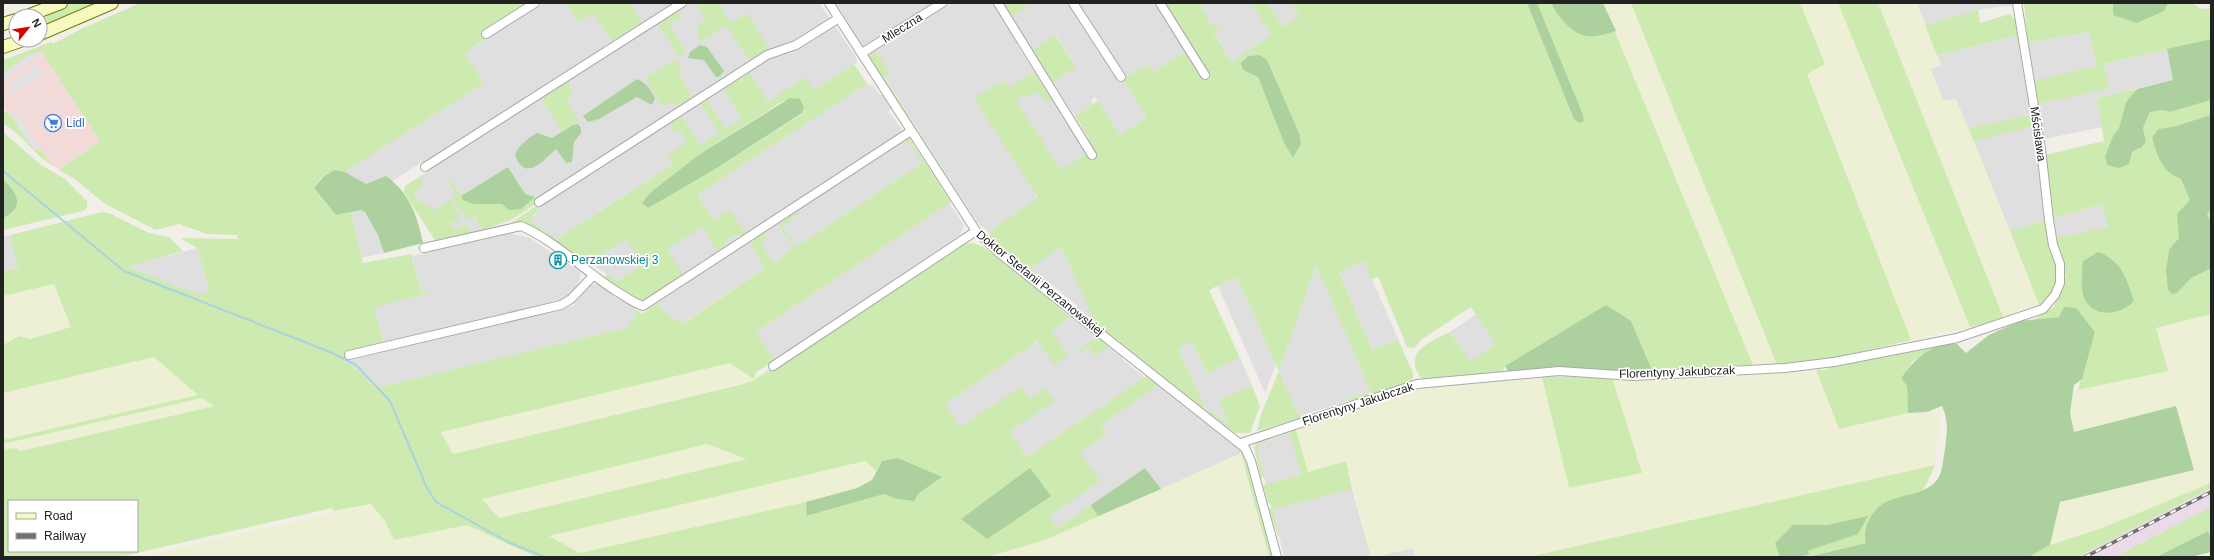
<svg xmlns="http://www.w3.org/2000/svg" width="2214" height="560" font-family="Helvetica,sans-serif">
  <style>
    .residential { fill: #e0dfdf }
    .commercial { fill: #f2dad9 }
    .industrial { fill: #ebdbe8 }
    .farmland { fill: #eef0d5 }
    .grass { fill: #cdebb0; fill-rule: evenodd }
    .forest { fill: #add19e }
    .parking { fill: #e2e2e2 }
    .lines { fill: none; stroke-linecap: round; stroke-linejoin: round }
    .stream { stroke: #aad3df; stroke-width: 2 }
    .street-casing { stroke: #a9a9a9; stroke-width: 10 }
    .secondary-casing { stroke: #707d05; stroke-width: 14 }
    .street { stroke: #fff; stroke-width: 8 }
    .secondary { stroke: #f7fabf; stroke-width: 12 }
    .rail-casing { stroke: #707070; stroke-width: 3.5 }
    .rail { stroke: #fff; stroke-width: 2; stroke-dasharray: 6; stroke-linecap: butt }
    .labels { text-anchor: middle; stroke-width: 3.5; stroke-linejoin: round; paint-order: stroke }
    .street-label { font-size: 12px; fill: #222; stroke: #fff }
    .shop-label { font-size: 12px; fill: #366cbe; stroke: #fff; text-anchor: start }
    .culture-label { font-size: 12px; fill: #0d838f; stroke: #fff; text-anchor: start }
  </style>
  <rect width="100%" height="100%" fill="#f2efe9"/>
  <path class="residential" d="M543 3H819L856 57 857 62 814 90 805 78 557 239 528 220 536 214 537 210 541 207 535 197 525 194 508 167 461 196 482 230 435 240 404 192 405 186 427 172 422 162 377 191 345 172 484 83 465 53Z
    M835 3H1156L1186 51 1153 72 1148 64 1124 80 1147 117 1120 135 1095 97 1091 100 1093 104 1075 116 1053 82 1076 67 1056 35 1031 50 1025 40 1017 44 1084 150 1083 156 1061 171 1004 81 1033 190 1097 323 1093 333 1116 353 1122 356 1123 360 1144 377 1159 385 1196 415 1205 407 1178 348 1192 342 1207 373 1240 358 1252 385 1219 400 1231 427 1222 435 1240 450V454L1161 489 1145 468 1058 528 1050 516 1080 452 1107 434 1101 425 1111 400 1027 457 1010 431 960 427 945 404 1023 351H1025L1049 332H1052L1070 317 1078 306 992 236 976 221 870 54 860 44 844 19 842 12H840Z
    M1195 3H1251L1271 35 1232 62Z
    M1268 3H1291L1300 16 1283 27Z
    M1917 3H2031L1984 9 1925 25Z
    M2090 32 2097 66 2167 49 2173 80 2097 98 2102 127 2044 139 2035 143 2045 220 2010 231 1955 99 1944 101 1930 68 1941 65 1937 55 2017 36 2028 43Z
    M867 84 873 86 880 95H883L892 108 888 112 901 128 899 134 836 175 840 183 904 142 909 143 922 163 681 324 660 308 659 302 688 283 683 275 618 281 590 263 626 239 702 227 724 248 726 239 732 236 740 237 730 210 714 220 697 195Z
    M949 203 964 225 960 235 775 360 756 332Z
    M2103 205 2108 228 2055 238 2051 218Z
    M372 207 384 253 361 258 351 212Z
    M508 233 530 238 555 255V263L565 261 580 272V280L568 298 349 351 322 318 436 292H421L412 256Z
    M10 235 18 268 3 271V237Z
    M197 248 210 291 200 295 127 267Z
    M1364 261 1398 339 1372 350 1339 271Z
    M1316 264 1371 392 1347 398 1348 401 1299 416 1279 371Z
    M1237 277 1276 364 1265 393 1218 286Z
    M599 284 654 322 375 388 359 371 344 361 573 306 589 285Z
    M1476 314 1497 344 1470 362 1450 332Z
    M1290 433 1302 475 1266 485 1257 449 1262 442Z
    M1352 489 1371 557H1284L1273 509Z
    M1413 548 1415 557H1374Z"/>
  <path class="commercial" d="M38 47 100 141 59 170 52 165 40 149 35 151 10 114 3 107V102L7 98 3 99 4 60Z"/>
  <path class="industrial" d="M2211 488V507L2199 514 2115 557H2078Z"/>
  <path class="farmland" d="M1603 3H1631L1777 365H1753Z
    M1800 3H1838L1970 327 1911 340 1807 73 1824 64Z
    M1878 3H1917L1941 65 1930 69 1944 101 1956 99 1974 141 2039 305 2030 310 2004 319Z
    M54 284 71 327 3 345V296Z
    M2211 314V483L2102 528 2050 545 2060 502 2194 470 2176 406 2074 432 2070 413 2073 391 2167 371 2156 328Z
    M154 357 214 406 3 455V393Z
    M730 363 755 380 453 454 441 432Z
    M1816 370 1839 429 1908 413H1940L1935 465 1528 557H1415L1413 548 1371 557 1346 461 1308 473 1295 428 1435 384 1542 377 1569 488 1612 377 1638 381Z
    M707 444 748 459 499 518 482 499Z
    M1240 454 1269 557H987L1098 516Z
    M865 461 876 471 872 480 857 488 806 502 580 553 548 536Z
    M371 504 385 521 394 540 467 525 536 557H138Z"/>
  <path class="grass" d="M72 3H102L40 29V20Z
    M140 3H531L483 34 486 39 465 53 484 83 345 172 334 170 321 178 314 188 336 215 351 212 363 263 411 254 421 292 439 291 374 307 383 342 349 351 351 359 344 361 359 371 375 388 627 328 638 311 642 314 659 302 660 308 682 324 765 268 749 243 764 233 767 238 761 243 773 263 794 248 778 224 796 212 798 214 783 227 796 247 922 163 909 143 904 142 909 138 951 202 756 332 775 360 755 373V379L963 244 972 243 982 246 1018 272 1070 317 1052 332 1068 356 1054 365 1037 340 1025 352 1023 351 945 404 960 427 1021 387 1029 399 1046 388 1055 401 1010 431 1027 457 1148 375 1168 390V392L1159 385 1101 425 1107 434 1080 452 1100 481 1050 516 1058 528 1145 468 1161 489 1045 540 987 557H536L467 525 394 540 385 521 371 504 333 511 332 508 120 557H3V452L6 449 16 448 21 451 214 406 202 398 3 444V440L198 395 154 357 3 393V345L19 336 30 339 71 327 54 284 3 296V271L18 268 10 235 102 212 109 213 149 233 169 237 183 251 128 267 200 295 210 291 197 248 180 238 238 239 237 235 207 234 179 224 156 230 105 204 76 180 59 170 100 141 41 51 29 55 3 73 4 60 51 42 53 44 79 30ZM730 363 755 380 743 384 453 454 441 432ZM707 444 747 459 499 518 482 499ZM898 458 915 466 897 499 884 494 808 516 806 502 580 553 549 536 865 461 876 471 882 461ZM9 501H137V551H9Z
    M566 3H630L643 22 612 41 594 13 578 23Z
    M696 3H718L731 23 747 13 769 48 749 60 726 26 699 43 698 24 706 19Z
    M1003 3H1032L1010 17Z
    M1164 3H1195L1196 5 1203 3 1200 8 1206 13 1209 23 1220 29 1214 34 1232 62 1271 35 1251 3H1268L1283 27 1300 16 1291 3H1603L1753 365 1652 370 1631 321 1559 333 1505 366 1502 373 1423 380C1400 354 1430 341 1450 332L1470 362 1496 344 1471 307 1422 339 1414 348 1407 347 1378 277 1371 279 1364 261 1339 272 1372 350 1398 339 1413 373V378L1405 386 1350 404 1347 397 1349 398 1371 392 1316 265 1279 371 1299 416 1307 414V417L1257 431 1261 414 1279 371 1237 277 1209 290 1240 358 1207 373 1192 342 1178 348 1205 407 1202 408 1097 326 1061 247 1031 268 1045 279 1041 281 989 238 990 232 993 229 1038 198 974 98 1004 81 1009 87 1034 72 1053 101 1048 102 1039 94 1034 93 1025 98 1022 95 1016 100 1061 170 1083 156 1084 150 1066 122 1081 144 1089 139 1075 116 1098 101 1120 135 1147 117 1123 80 1148 64 1153 72 1186 51 1203 78 1209 74ZM1267 60 1300 135 1301 144 1293 158 1284 143 1258 77Z
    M1631 3H1800L1825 64 1807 74 1911 340 1847 355 1849 361 1934 348 1913 361 1901 378 1907 385 1908 413 1839 429 1816 370H1828L1825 360 1777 365Z
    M1838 3H1878L2004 319 1970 327Z
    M2031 3H2113V15L2164 11 2168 3H2193L2201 9 2211 8V39L2104 64 2110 88 2038 104 2033 81 2097 66 2089 32 2028 43 2024 4Z
    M1978 10 1980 23 2010 14 2015 20 2021 45 2018 46 2016 36 1937 55 1925 25Z
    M679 11 680 18 669 24 686 52 679 56 658 24Z
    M1055 35 1076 67 1051 84 1031 50Z
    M875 51 890 73 884 77 968 209 965 211 867 56Z
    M676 59 682 70 678 73 692 97 676 107 671 101 663 107 645 78Z
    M854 64 867 84 697 195 714 220 730 210 746 234C739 237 733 235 726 239L724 248 718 252 702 227 667 249 685 277 642 302 603 279 607 274 618 281 643 265 626 239 585 266 549 239 508 225 539 204 541 207 529 220 557 239 673 164 668 155 687 142 680 130 675 133 670 124 682 116 700 145 719 133 701 104 707 100 725 129 742 119 724 89 750 73 768 102 805 77 814 90ZM783 101 804 107 802 114 717 168 657 203 648 208 642 203 700 154Z
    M568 82 573 92 571 93 572 96 566 100 579 121 562 131 541 99Z
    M2137 89 2126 102 2119 128 2113 136 2105 156C2118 154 2138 155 2146 142L2143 128 2150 111 2162 110 2170 112 2211 100V314L2156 328 2168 371 2078 390 2095 332 2060 317 2034 319 2054 307 2066 276 2055 238 2108 227 2102 205 2051 218 2045 155 2104 141 2097 98Z
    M6 111 10 114 34 150 40 148 52 165C33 155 23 134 3 124V112Z
    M2031 115 2033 126 1974 141 1968 128Z
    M3 132 41 165 65 179 87 201V208L83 211 3 230Z
    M508 167 525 194 535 197 538 203 509 221 482 230 474 216 467 219 452 199 456 194 448 182 450 180 461 196Z
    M421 176 423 183 414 194 419 201 434 210C442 208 444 201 450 200 455 207 458 212 458 221L450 223 452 229 468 225 472 232 435 240 404 192 405 186Z
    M2045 220C2052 249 2073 298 2030 310L2039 305 2010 231Z
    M1098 337 1109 347 1095 356 1089 347 1080 353 1078 350Z
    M1589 376 1612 377 1642 473 1569 488 1542 377Z
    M1252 385 1260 406 1250 433H1235L1210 414 1211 411 1230 426 1219 400Z
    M1295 427 1308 472 1346 461 1352 489 1273 509 1279 535 1278 536 1269 509 1272 507 1270 503H1268L1263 485 1302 475 1289 433 1262 442 1257 449 1264 477 1261 478 1254 448 1258 440Z
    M1229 438 1246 454 1274 557H1269L1240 450 1226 439Z
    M1935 465 1924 489 1866 543 1808 557H1528Z
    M2211 483V488L2078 557H2029L2050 545 2102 528Z
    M2211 507V538L2208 531 2156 557H2115Z"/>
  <path class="forest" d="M1527 3H1537L1583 115 1584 121 1580 123 1574 119Z
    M1551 3H1603L1616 31C1608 33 1601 36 1594 36 1575 39 1558 17 1551 3Z
    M2113 3H2168L2164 11 2137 23 2113 15Z
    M2211 39V100L2170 112 2162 110 2150 112 2143 128 2146 142 2142 147 2132 152 2129 164 2119 168 2107 165 2105 156 2113 136 2119 128 2126 102 2137 89 2173 80 2167 49Z
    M700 45 707 47 724 71 720 76 716 77 704 60 688 58 690 52Z
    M1260 55 1267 60 1300 135 1301 144 1293 158 1284 143 1258 77 1243 70 1241 63 1248 56Z
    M637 79C647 83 650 89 655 98L652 105 637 97 599 119 588 122 583 116Z
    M790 98 800 99 804 107 802 113 717 168 657 203 648 208 642 203 650 193 700 154Z
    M2211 115V210L2207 214 2211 223V271L2209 269 2191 278 2177 293 2172 294 2168 290 2166 271 2169 250 2179 238 2177 214 2190 200 2181 179C2160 170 2159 158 2152 138L2158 129 2173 127Z
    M578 124 581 128V133L574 142 572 162 566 163 556 149C543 161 525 183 515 155 519 145 528 138 537 133L552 138 573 125Z
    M508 167 525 194 535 197 521 209 509 210 502 204H474L463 200 461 196Z
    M334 170 345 172 366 184 386 176C409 192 418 217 423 243L384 253 378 235 365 212 361 210 336 215 314 188 323 177Z
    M3 180C18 192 25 208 3 218Z
    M2098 252C2120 260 2126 276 2133 298L2134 301C2121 316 2090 319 2083 295 2081 287 2082 269 2083 261Z
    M1606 305 1631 321 1652 370C1627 373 1604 369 1579 368 1555 367 1532 371 1508 371L1505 366Z
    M2064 307 2076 308 2095 332 2082 379 2074 385 2070 413 2074 432 2176 406 2194 470 2060 502 2050 545 2029 557H1808L1866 543C1864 533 1865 529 1869 520 1884 489 1917 502 1936 481 1943 474 1943 458 1945 449 1947 433 1949 421 1942 406L1927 412 1908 413 1907 386 1901 378C1914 360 1932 341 1957 344L1966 353 1989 335 2020 321 2059 317Z
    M898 458 942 477 919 493 914 501 897 499 884 494 807 516 806 502 857 488 872 480 882 461Z
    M1030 468 1051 496 987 539 961 519Z
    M1145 468 1161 489 1098 516 1091 505Z
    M1868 516 1858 534 1807 551 1810 554 1799 557H1780L1775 543 1793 525H1827Z
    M2208 531 2211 538V552L2191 557H2156Z"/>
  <path class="parking" d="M37 52 39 55 3 80V73L28 56Z
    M37 65 43 74 14 94 8 85Z
    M15 111 40 148 34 150 10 114Z"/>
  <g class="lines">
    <path class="stream" d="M3 171 124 271 330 352 356 365 390 401 427 488 436 502 508 542 545 557"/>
    <g class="street-casing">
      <path id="street" d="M829 3 976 231 998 252 1245 448 1251 461 1277 557
        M998 3 1092 155
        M1073 3 1121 77
        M1160 3 1205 75
        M486 34 535 3
        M862 53 942 3
        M425 167 682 3
        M539 202 767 55 796 45 839 18
        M424 248 521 226C556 241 584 271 616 291 625 296 633 303 643 306L911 131
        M349 355 561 305 571 299 593 276
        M773 366 976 231
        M1241 443 1417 384 1559 371 1634 376 1785 368 1834 362 1957 338 2043 309 2055 295 2060 283V264L2053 245 2049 220 2041 149 2017 3"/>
    </g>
    <g class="secondary-casing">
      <path id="secondary" d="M27 16 61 3
        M3 24 16 20
        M40 34 112 3
        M3 47 23 40"/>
    </g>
    <use href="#street" class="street"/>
    <use href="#secondary" class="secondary"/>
    <g class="rail-casing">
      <path id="rail" d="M2085 557 2211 492"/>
    </g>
    <use href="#rail" class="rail"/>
  </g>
  <defs>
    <g id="supermarket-ring" transform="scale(0.9)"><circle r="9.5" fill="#fff" stroke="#3f7fe0" stroke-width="1.5"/><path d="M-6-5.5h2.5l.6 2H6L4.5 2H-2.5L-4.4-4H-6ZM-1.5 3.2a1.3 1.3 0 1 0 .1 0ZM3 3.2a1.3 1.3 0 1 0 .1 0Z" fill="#3f7fe0"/></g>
    <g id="building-ring" transform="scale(0.9)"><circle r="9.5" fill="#fff" stroke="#0f9aa8" stroke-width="1.5"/><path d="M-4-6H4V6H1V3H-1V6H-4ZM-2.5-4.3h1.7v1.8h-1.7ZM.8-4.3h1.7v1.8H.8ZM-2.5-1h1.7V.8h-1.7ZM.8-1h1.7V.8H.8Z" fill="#0f9aa8"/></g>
  </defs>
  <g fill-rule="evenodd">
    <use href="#supermarket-ring" x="53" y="123"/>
    <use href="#building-ring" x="558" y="260"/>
  </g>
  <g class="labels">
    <g class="street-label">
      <text transform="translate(902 28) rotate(-32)" y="4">Mleczna</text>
      <text transform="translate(2038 134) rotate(82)" y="4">Mścisława</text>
      <text transform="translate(1040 283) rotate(39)" y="4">Doktor Stefanii Perzanowskiej</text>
      <text transform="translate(1677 372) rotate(-2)" y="4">Florentyny Jakubczak</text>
      <text transform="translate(1358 404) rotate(-18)" y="4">Florentyny Jakubczak</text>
    </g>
    <g class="shop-label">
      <text x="66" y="127">Lidl</text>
    </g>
    <g class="culture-label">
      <text x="571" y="264">Perzanowskiej 3</text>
    </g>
  </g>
  <rect width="2214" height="560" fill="none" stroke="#222222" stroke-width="8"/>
  <rect x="8" y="500" width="130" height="52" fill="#ffffff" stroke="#a7a7a7"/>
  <rect x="16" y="513" width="20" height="6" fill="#f7fabf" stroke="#a7a7a7"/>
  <text x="44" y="520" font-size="12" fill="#222222">Road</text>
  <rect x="16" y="533" width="20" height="6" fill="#707070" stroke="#a7a7a7"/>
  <text x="44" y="540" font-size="12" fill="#222222">Railway</text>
  <g transform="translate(28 28) rotate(60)"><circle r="19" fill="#ffffff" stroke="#a7a7a7"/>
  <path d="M0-3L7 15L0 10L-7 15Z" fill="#d40000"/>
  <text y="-6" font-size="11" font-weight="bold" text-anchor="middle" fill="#222222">N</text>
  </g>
</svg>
